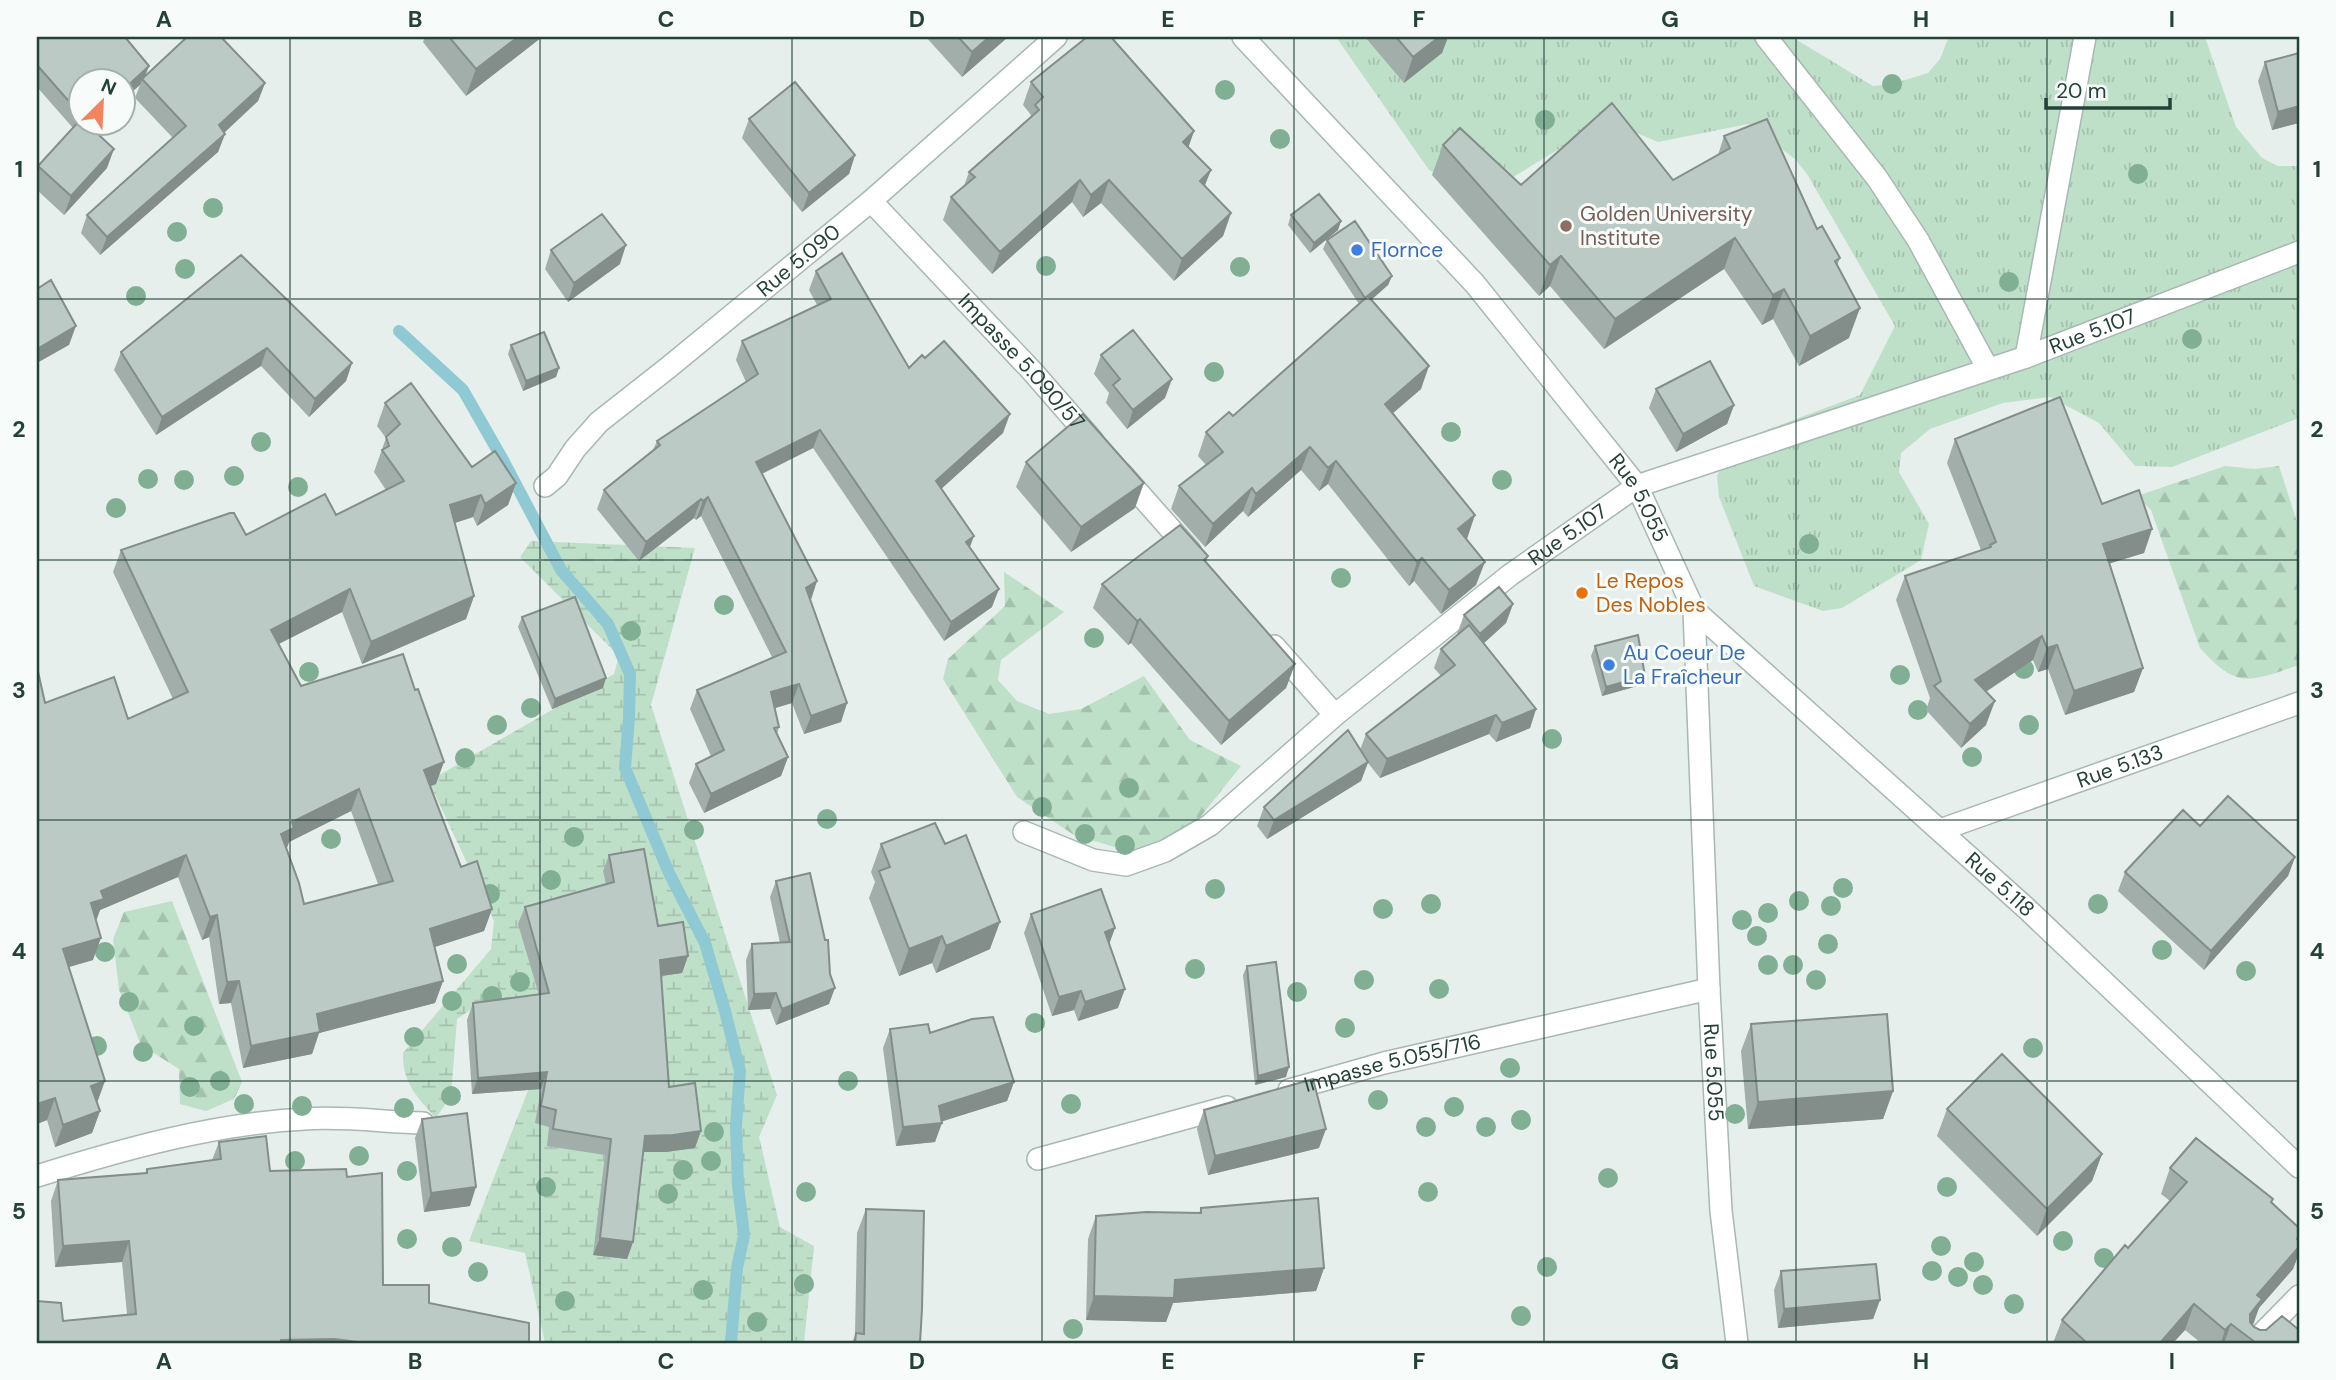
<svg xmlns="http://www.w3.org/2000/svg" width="2336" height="1380" font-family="'DM Sans',sans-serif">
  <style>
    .grass { fill: url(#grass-tufts) }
    .forest { fill: url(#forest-firs) }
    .wetland { fill: url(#wetland-marsh) }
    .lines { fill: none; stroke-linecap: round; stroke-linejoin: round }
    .stream { stroke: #8ec9d4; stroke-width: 12 }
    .minor-casing { stroke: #a8b8b2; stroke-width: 24 }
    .minor { stroke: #fff; stroke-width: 21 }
    .tree { fill: #80af93 }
    .wall { fill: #a1aea9; fill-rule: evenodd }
    .shaded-wall { fill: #838d89 }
    .building { fill: #bbcac4; stroke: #838d89; stroke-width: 2; fill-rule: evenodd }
    .grid { fill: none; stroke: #24423a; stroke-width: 2; stroke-opacity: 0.55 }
    .education-dot { fill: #8d6e63; stroke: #f7fbf9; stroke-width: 2.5 }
    .shop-dot { fill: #3f7fe0; stroke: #f7fbf9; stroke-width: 2.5 }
    .food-dot { fill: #e8710a; stroke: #f7fbf9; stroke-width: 2.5 }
    .labels { text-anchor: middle; stroke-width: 6; stroke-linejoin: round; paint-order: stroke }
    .education-label { font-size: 21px; fill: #785e54; stroke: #f7fbf9; text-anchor: start }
    .shop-label { font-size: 21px; fill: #366cbe; stroke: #f7fbf9; text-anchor: start }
    .street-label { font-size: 21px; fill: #24423a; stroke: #f7fbf9 }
    .food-label { font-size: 21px; fill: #c56008; stroke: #f7fbf9; text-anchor: start }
    .neatline { fill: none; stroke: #24423a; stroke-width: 2.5 }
    .grid-label { font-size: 23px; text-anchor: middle; font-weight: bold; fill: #24423a }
  </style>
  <defs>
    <pattern id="grass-tufts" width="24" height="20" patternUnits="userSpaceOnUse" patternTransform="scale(1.75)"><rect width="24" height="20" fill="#bfe0c8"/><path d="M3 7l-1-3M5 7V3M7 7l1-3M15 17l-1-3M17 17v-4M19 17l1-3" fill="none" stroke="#a4c1ad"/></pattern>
    <pattern id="forest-firs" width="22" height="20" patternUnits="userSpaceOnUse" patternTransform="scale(1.75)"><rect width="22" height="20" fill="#bfe0c8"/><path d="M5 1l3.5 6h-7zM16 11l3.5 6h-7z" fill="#a4c1ad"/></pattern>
    <pattern id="wetland-marsh" width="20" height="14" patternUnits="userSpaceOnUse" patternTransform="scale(1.75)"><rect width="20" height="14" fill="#bfe0c8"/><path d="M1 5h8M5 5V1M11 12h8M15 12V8" fill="none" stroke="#a4c1ad"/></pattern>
  </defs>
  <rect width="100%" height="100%" fill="#e6efeb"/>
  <path class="grass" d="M1336 37H1792L1873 86 1892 84 1928 73 1940 59 1949 37H2205L2236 127 2262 158 2278 166H2299V418L2172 467 2135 466 2099 423 2050 397 2003 403 1930 429 1901 453 1899 472 1929 524 1921 560 1842 608 1823 611 1754 586 1719 497 1717 476 1725 459 1753 435 1860 395 1895 326 1807 174 1795 159 1748 124 1658 142 1606 120 1510 179 1445 178 1429 170Z"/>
  <path class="forest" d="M2225 466 2254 469 2279 466 2299 528V665C2284 670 2255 682 2240 678 2224 674 2210 659 2200 648L2151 510 2137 496Z
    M1004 572 1064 612 1001 660 998 680 1017 701 1049 714 1081 709 1144 676 1190 740 1241 766 1198 820 1135 853 1074 835 1017 797 943 679 948 659 1005 606Z
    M172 901 242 1082 234 1099 206 1111 180 1104 179 1069 141 1045 119 990 113 939 124 912Z"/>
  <path class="wetland" d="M531 541 695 548 651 705 777 1095 759 1137 780 1227 814 1246 804 1343H545L525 1253 469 1241 549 1037 473 1008 457 1019 451 1096 436 1118C418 1098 402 1083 403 1053L491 949 494 921 432 788 434 778 614 674 619 656 520 557Z"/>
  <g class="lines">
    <path class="stream" d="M399 331 463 390 503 460 561 570 608 624 630 674 629 718 625 768 669 873 705 943 725 1011 740 1071 736 1125 738 1186 744 1235 737 1268 731 1343"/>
    <g class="minor-casing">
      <g id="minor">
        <path id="s1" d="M1243 37 1475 284 1637 486 1694 610 1709 989 1721 1211 1737 1343"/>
        <path d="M1766 37 1877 178 1918 240 1988 369"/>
        <path id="s2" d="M871 201 1032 371 1093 441"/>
        <path d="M2026 357 2085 37"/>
        <path d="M1121 473 1190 551"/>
        <path id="s3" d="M545 486 557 476 575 449 599 422 669 367 871 201 1056 37"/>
        <path id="s4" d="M1694 610 2026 908 2299 1167"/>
        <path d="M1274 646 1335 715"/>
        <path id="s5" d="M1940 830 2299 703"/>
        <path id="s6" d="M1024 832 1093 860 1126 865 1165 851 1210 825 1335 715 1510 575 1637 486 2026 357 2299 252"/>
        <path id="s7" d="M1289 1090 1384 1063 1709 989"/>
        <path d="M1038 1159 1227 1107"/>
        <path d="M37 1176C124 1149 212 1124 304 1119 343 1116 384 1122 423 1123"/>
        <path d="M2253 1343 2299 1296"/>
      </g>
    </g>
    <use href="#minor" class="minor"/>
  </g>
  <g class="tree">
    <circle cx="1892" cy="84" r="10"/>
    <circle cx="1225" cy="90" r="10"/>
    <circle cx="1545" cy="120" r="10"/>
    <circle cx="1280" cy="139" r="10"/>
    <circle cx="2138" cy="174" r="10"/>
    <circle cx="213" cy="208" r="10"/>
    <circle cx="177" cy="232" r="10"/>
    <circle cx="1046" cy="266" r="10"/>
    <circle cx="1240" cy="267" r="10"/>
    <circle cx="185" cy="269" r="10"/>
    <circle cx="2009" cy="282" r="10"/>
    <circle cx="136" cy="296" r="10"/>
    <circle cx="2192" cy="339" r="10"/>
    <circle cx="1214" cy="372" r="10"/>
    <circle cx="1451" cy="432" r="10"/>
    <circle cx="261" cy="442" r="10"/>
    <circle cx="234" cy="476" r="10"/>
    <circle cx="148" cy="479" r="10"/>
    <circle cx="184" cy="480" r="10"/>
    <circle cx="1502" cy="480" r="10"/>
    <circle cx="298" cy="487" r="10"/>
    <circle cx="116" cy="508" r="10"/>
    <circle cx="1809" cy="544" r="10"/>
    <circle cx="1341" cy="578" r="10"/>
    <circle cx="724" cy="605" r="10"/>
    <circle cx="631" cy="631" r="10"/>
    <circle cx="1094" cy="638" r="10"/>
    <circle cx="2024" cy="669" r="10"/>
    <circle cx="309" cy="672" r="10"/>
    <circle cx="1900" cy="675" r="10"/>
    <circle cx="531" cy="708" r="10"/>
    <circle cx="1918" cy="710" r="10"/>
    <circle cx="497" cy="725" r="10"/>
    <circle cx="2029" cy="725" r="10"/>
    <circle cx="1552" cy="739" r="10"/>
    <circle cx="1972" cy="757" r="10"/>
    <circle cx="465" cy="758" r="10"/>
    <circle cx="1129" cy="788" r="10"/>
    <circle cx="1042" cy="807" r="10"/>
    <circle cx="827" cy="819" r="10"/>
    <circle cx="694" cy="830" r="10"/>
    <circle cx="1085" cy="834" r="10"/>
    <circle cx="574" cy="837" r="10"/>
    <circle cx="331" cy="839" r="10"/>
    <circle cx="1125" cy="845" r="10"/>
    <circle cx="551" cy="880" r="10"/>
    <circle cx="1843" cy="888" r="10"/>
    <circle cx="1215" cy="889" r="10"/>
    <circle cx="490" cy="894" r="10"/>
    <circle cx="1799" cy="901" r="10"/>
    <circle cx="1431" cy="904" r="10"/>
    <circle cx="2098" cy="904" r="10"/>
    <circle cx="1831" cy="906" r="10"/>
    <circle cx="1383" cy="909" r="10"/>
    <circle cx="1768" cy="913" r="10"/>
    <circle cx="1742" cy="920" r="10"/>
    <circle cx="1757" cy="936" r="10"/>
    <circle cx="1828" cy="944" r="10"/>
    <circle cx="2162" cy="950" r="10"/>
    <circle cx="105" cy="952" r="10"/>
    <circle cx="457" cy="964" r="10"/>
    <circle cx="1768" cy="965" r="10"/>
    <circle cx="1793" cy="965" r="10"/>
    <circle cx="1195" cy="969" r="10"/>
    <circle cx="2246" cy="971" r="10"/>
    <circle cx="1364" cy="980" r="10"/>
    <circle cx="1816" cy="980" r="10"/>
    <circle cx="520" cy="982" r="10"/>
    <circle cx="1439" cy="989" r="10"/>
    <circle cx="1297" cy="992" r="10"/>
    <circle cx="492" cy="996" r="10"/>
    <circle cx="452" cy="1001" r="10"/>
    <circle cx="129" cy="1002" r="10"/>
    <circle cx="1035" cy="1023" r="10"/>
    <circle cx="194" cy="1026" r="10"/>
    <circle cx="1345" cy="1028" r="10"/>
    <circle cx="414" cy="1037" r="10"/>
    <circle cx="97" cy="1046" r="10"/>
    <circle cx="2033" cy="1048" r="10"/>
    <circle cx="143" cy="1052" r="10"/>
    <circle cx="1510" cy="1068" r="10"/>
    <circle cx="220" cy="1081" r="10"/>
    <circle cx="848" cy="1081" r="10"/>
    <circle cx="190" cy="1087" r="10"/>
    <circle cx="451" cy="1096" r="10"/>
    <circle cx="1378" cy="1100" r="10"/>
    <circle cx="244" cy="1104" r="10"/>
    <circle cx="1071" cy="1104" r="10"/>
    <circle cx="302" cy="1106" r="10"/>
    <circle cx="1454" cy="1107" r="10"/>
    <circle cx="404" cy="1108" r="10"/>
    <circle cx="1735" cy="1114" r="10"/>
    <circle cx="1521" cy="1120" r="10"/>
    <circle cx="1426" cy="1127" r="10"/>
    <circle cx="1486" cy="1127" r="10"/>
    <circle cx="714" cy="1132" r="10"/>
    <circle cx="359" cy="1156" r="10"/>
    <circle cx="295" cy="1161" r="10"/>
    <circle cx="711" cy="1161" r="10"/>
    <circle cx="683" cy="1170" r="10"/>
    <circle cx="407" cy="1171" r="10"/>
    <circle cx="1608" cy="1178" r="10"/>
    <circle cx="546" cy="1187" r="10"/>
    <circle cx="1947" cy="1187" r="10"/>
    <circle cx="806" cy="1192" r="10"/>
    <circle cx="1428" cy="1192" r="10"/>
    <circle cx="668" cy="1194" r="10"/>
    <circle cx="407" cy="1239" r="10"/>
    <circle cx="2063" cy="1241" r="10"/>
    <circle cx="1941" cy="1246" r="10"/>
    <circle cx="452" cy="1247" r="10"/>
    <circle cx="2104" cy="1258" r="10"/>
    <circle cx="1974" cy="1262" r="10"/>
    <circle cx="1547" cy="1267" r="10"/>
    <circle cx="1932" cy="1271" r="10"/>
    <circle cx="478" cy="1272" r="10"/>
    <circle cx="1958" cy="1277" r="10"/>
    <circle cx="804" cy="1284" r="10"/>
    <circle cx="1983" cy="1285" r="10"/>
    <circle cx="703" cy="1290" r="10"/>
    <circle cx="565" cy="1301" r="10"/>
    <circle cx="2014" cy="1304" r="10"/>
    <circle cx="1521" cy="1316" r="10"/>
    <circle cx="757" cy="1322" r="10"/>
    <circle cx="1073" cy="1329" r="10"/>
  </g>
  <path class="wall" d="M37 37 149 66 145 76 265 83 258 101 224 133 225 134 218 152 100 255 81 233 87 215 173 138 135 98 140 85 80 80V122H101L93 130 107 168 64 215 37 190V170L38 166 73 128 37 87Z
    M425 37H542L466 96 423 42Z
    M926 37H1008L962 77Z
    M1365 37H1448L1442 53 1404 83Z
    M2265 62 2299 123 2272 130 2258 81Z
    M1031 82 1194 131 1188 148 1205 186 1231 213 1223 236 1174 281 1101 203 1083 217 1072 202 992 274 943 220 951 197 964 186 969 172 1030 118 1031 115 1023 105Z
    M749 119 855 155 849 174 802 212 742 138Z
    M1724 136 1817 229 1840 258 1837 266 1849 338 1799 366 1773 319 1762 325 1724 269 1604 349 1550 286 1539 296 1432 175 1443 145 1521 185 1673 180 1718 155Z
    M1291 215 1341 221 1338 230 1310 253 1288 225Z
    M1327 240 1392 276 1388 285 1371 300 1421 389 1392 413 1466 539 1476 585 1441 614 1414 581 1409 586 1328 484 1319 491 1301 470 1248 517 1243 511 1205 547 1171 509 1179 486 1206 465 1198 456 1206 432 1233 416 1359 304 1323 249Z
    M551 250 620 264 568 302 545 269Z
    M241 255 352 363 346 381 309 417 261 366 156 435 114 370 121 352Z
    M816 271 909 368 1003 433 941 489 970 547 992 607 944 641 813 448 762 474 810 600 847 703 841 722 804 734 792 703 775 708 779 727 777 734 788 757 781 776 704 813 689 783 696 764 711 756 690 709 697 690 772 657 701 516 696 520 694 518 639 561 597 509 604 490 653 450 657 441 746 382 736 360 742 341 817 305 809 290Z
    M511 345 559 368 556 377 523 391 508 354Z
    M1101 355 1165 398 1127 429 1106 403 1109 393 1094 374Z
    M1656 389 1734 405 1727 424 1676 452 1649 408Z
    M385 403 472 467 516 483 508 505 477 526 473 517 455 523 474 596 466 619 362 664 342 612 278 644 301 686 436 784 431 786 461 867 492 909 484 931 435 947 443 981 435 1003 319 1033 312 1054 243 1068 231 1003 219 1004 209 937 202 940 178 877 100 910 96 921 93 960 69 967 97 1103 100 1111 92 1133 55 1147 47 1120 37 1124V667L45 703 128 719 173 699 113 572 121 550 246 535 336 515 386 490 374 472 386 438 377 426ZM351 811 378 884 304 904 287 848 289 842Z
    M1955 439 2102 504 2152 529 2144 553 2110 563 2143 668 2134 692 2065 715 2048 669 2038 672 2033 660 1986 692V725L1961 748 1926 710 1930 698 1896 600 1905 576 1981 550 1947 463Z
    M1026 462 1135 508 1071 552 1016 487Z
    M1208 556 1206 562 1295 664 1286 688 1221 745 1131 643 1128 645 1093 608 1102 584Z
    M1513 604 1506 623 1484 643 1536 709 1530 728 1496 742 1489 734 1380 778 1368 763 1361 781 1267 839 1257 826 1264 807 1360 750 1366 734 1441 676 1434 668 1441 649 1458 635 1457 634 1464 615Z
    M522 617 603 688 552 709 518 627Z
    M1595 646 1645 676 1641 685 1602 696 1591 656Z
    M2200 826 2295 857 2288 876 2204 970 2118 891 2125 872Z
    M881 844 990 949 936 973 932 963 899 976 869 898 875 882 871 872Z
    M609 855 658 926 688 956 682 973 661 976 669 1087 695 1148 666 1152H643L633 1242 627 1259 593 1255 605 1155 547 1146 549 1127 535 1123 541 1089 472 1094 467 1020 473 1003 539 995 518 924 525 907 606 884 603 871Z
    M776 881 829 1004 776 1025 770 1009 748 1010 746 960 752 944 780 943 770 897Z
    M1031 914 1115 928 1109 944 1118 1008 1078 1021 1074 1010 1052 1016 1024 933Z
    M1247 966 1286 1077 1255 1085 1243 975Z
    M1751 1024 1893 1091 1883 1119 1748 1129 1741 1051Z
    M890 1029 930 1033 1014 1082 1007 1101 941 1121 935 1142 896 1146 883 1048Z
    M1947 1109 2102 1154 2092 1181 2037 1236 1937 1136Z
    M1204 1110 1319 1148 1208 1175 1197 1129Z
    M422 1119 470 1206 424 1212 415 1138Z
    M219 1142 270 1171 347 1177 383 1285H429L63 1321 127 1314 122 1262 55 1267 51 1201 58 1180 145 1173 147 1169 212 1160Z
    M2170 1168 2272 1203 2299 1235 2298 1239 2299 1241V1253L2293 1269 2259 1308 2252 1325 2254 1327 2260 1330 2299 1343H2201L2185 1330 2173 1343H2053L2062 1320 2128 1248 2170 1201 2161 1194Z
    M1201 1208 1324 1268 1316 1291 1173 1303 1166 1322 1086 1320 1088 1239 1096 1216 1199 1213Z
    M866 1209 920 1343H852L855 1335 857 1233Z
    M1781 1271 1880 1300 1873 1319 1778 1328 1774 1290Z"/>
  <path class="shaded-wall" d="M518 37H542L466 96 476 69Z
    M989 37H1008L962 77 972 52Z
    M1439 37H1448L1442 53 1404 83 1413 57Z
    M149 66 143 81 142 79 140 85 122 101V91Z
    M265 83 258 101 212 144 219 125Z
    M2299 106V123L2272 130 2278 112Z
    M90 122H101L83 139 89 124Z
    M1194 131 1186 154 1183 142Z
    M225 134 218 152 100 255 107 237Z
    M114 149 107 168 64 215 71 196Z
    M855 155 849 174 802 212 809 193Z
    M1211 170 1202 193 1200 181Z
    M1080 180 1072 202 992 274 1000 252Z
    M1109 180 1101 203 1083 217 1091 195Z
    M1231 213 1223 236 1174 281 1182 259Z
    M1341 221 1338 230 1310 253 1314 243Z
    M1735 238 1724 269 1604 349 1615 319Z
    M626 245 620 264 568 302 574 283Z
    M1561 256 1550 286 1539 296 1550 265Z
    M1392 276 1388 285 1362 308 1365 298Z
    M1784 289 1773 319 1762 325 1773 295Z
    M1860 308 1849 338 1799 366 1810 336Z
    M76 326 69 345 37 363V349Z
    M267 348 261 366 156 435 162 417Z
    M352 363 346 381 309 417 315 399Z
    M1429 366 1421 389 1377 427 1385 404Z
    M559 368 556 377 523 391 526 381Z
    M1172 379 1165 398 1127 429 1133 410Z
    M1734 405 1727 424 1676 452 1683 434Z
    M1010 414 1003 433 929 500 936 481Z
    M820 430 813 448 749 480 756 462Z
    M1310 447 1301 470 1248 517 1256 494Z
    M1336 461 1328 484 1319 491 1328 468Z
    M516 483 508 505 477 526 485 504Z
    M1144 483 1135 508 1071 552 1081 527Z
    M1252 488 1243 511 1205 547 1213 524Z
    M481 495 473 517 442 527 450 505Z
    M708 497 701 516 696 520 703 501Z
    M701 499 694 518 639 561 646 542Z
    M1475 515 1467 539 1458 529Z
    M2152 529 2144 553 2095 568 2103 544Z
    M974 536 967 555 966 542Z
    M1422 558 1414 581 1409 586 1417 562Z
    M1485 562 1476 585 1441 614 1449 590Z
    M817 581 811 600 806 588Z
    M350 589 342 612 263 652 271 630Z
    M999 589 992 607 944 641 951 622Z
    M474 596 466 619 362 664 371 642Z
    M1513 604 1506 623 1473 653 1480 634Z
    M1140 619 1131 643 1128 645 1137 621Z
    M2042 636 2033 660 1967 704 1975 680Z
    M2057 645 2048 669 2038 672 2047 648Z
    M1295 664 1286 688 1221 745 1229 721Z
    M2143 668 2134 692 2065 715 2074 691Z
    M1645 676 1641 685 1602 696 1606 687Z
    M606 678 603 688 552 709 555 699Z
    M799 684 792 703 765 711 771 692Z
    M1995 701 1986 725 1961 748 1970 724Z
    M847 703 841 722 804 734 811 716Z
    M1536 709 1530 728 1496 742 1502 723Z
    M1496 715 1489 734 1380 778 1387 759Z
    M788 757 781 776 704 813 711 794Z
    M444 762 436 784 416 792 424 770Z
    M1368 762 1361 781 1267 839 1274 820Z
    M359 789 351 811 289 842 286 850 281 834 292 822Z
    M186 855 178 877 100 910 96 921 91 903 101 891Z
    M2295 857 2288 876 2204 970 2211 951Z
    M492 909 484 931 422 951 430 929Z
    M217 915 209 937 202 940 210 917Z
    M1000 922 990 949 936 973 946 946Z
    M1115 928 1108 947 1105 932Z
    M942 936 932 963 899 976 909 949Z
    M101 938 93 960 55 971 63 949Z
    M688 956 682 973 654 977 660 960Z
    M239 981 231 1003 219 1004 227 982Z
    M443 981 435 1003 319 1033 312 1054 243 1068 251 1046 317 1014Z
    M835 988 829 1004 776 1025 782 1009Z
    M1125 989 1118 1008 1078 1021 1085 1002Z
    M1081 991 1074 1010 1052 1016 1059 997Z
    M776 993 770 1009 748 1010 754 994Z
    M1289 1067 1286 1077 1255 1085 1258 1076Z
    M547 1072 541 1089 472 1094 478 1078Z
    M105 1081 97 1103 91 1086Z
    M1014 1082 1007 1101 934 1124 942 1123 935 1142 896 1146 903 1127 939 1106Z
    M1893 1091 1883 1119 1748 1129 1758 1102Z
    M55 1098 47 1120 37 1124V1104Z
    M100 1111 92 1133 55 1147 63 1125Z
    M1326 1129 1319 1148 1208 1175 1215 1156Z
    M701 1131 695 1148 666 1152H638L645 1136Z
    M2102 1154 2092 1181 2037 1236 2047 1209Z
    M476 1187 470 1206 424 1212 431 1193Z
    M600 1238 633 1242 627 1259 593 1255Z
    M129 1241 122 1262 55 1267 63 1246Z
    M2299 1247V1253L2293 1269 2259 1308 2253 1325 2245 1334 2243 1333 2257 1295Z
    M1324 1268 1316 1291 1173 1303 1166 1322 1086 1320 1094 1296 1175 1280Z
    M1880 1300 1873 1319 1778 1328 1784 1309Z
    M2194 1304 2185 1330 2173 1343H2160Z
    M2231 1324 2224 1343H2221L2225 1330Z
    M334 1339 366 1343H280L281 1340Z"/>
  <path class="building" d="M37 37H125L149 66 122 91V80H80V114L37 65Z
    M187 37H221L265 83 219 125 225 134 107 237 87 215 186 126 142 79Z
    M449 37H518L476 69Z
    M958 37H989L972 52Z
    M1087 37H1111L1194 131 1183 142 1211 170 1200 181 1231 213 1182 259 1109 180 1091 195 1080 180 1000 252 951 197 975 177 969 172 1039 110 1035 105 1043 97 1031 82Z
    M1396 37H1439L1413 57Z
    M2299 53V106L2278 112 2265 62Z
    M795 82 855 155 809 193 749 119Z
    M1612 103 1673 180 1730 148 1724 136 1767 119 1817 229 1822 226 1840 258 1835 261 1860 308 1810 336 1784 289 1773 295 1735 238 1615 319 1561 256 1550 265 1443 145 1460 128 1521 185Z
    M80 120V122H85L114 149 71 196 38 166Z
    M1319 194 1341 221 1314 243 1291 215Z
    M602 214 626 245 574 283 551 250Z
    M1355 221 1392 276 1365 298 1327 240Z
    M842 253 909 368 922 355 925 358 944 341 1010 414 936 481 974 536 966 542 999 589 951 622 820 430 756 462 817 581 806 588 847 703 811 716 799 684 771 692 779 727 774 728 788 757 711 794 696 764 724 750 697 690 786 652 708 497 703 501 701 499 646 542 604 490 660 445 657 441 758 374 742 341 831 299 816 271Z
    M241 255 352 363 315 399 267 348 162 417 121 352Z
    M51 280 76 326 37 349V289Z
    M1368 296 1429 366 1385 404 1475 515 1458 529 1485 562 1449 590 1422 558 1417 562 1336 461 1328 468 1310 447 1256 494 1252 488 1213 524 1179 486 1223 452 1206 432 1229 412 1233 416Z
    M1133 330 1172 379 1133 410 1113 385 1120 379 1101 355Z
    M544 332 559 368 526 381 511 345Z
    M1710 361 1734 405 1683 434 1656 389Z
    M411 383 472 467 495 451 516 483 485 504 481 495 450 505 474 596 371 642 350 589 271 630 301 686 403 654 415 690 418 689 444 762 424 770 461 867 477 861 492 909 430 929 443 981 317 1014 320 1032 251 1046 239 981 227 982 217 915 210 917 186 855 101 891 104 899 91 903 101 938 63 949 105 1081 91 1086 100 1111 63 1125 55 1098 37 1104V667L45 703 114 677 128 719 188 692 121 550 230 513H234L246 535 325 494 336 515 404 481 382 450 389 446 386 437 400 424 385 403ZM359 789 393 881 304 904 299 883 281 834 294 828 292 822Z
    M2060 397 2102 504 2139 490 2152 529 2103 544 2143 668 2074 691 2057 645 2047 648 2042 636 1975 680 1995 701 1970 724 1934 686 1941 681 1905 576 1991 547 1990 545 1996 542 1955 439Z
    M1083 414 1144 483 1081 527 1026 462Z
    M1180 525 1208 556 1204 560 1295 664 1229 721 1140 619 1137 621 1102 584Z
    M1499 587 1513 604 1480 634 1464 615Z
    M575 597 606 678 555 699 522 617Z
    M1469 625 1536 709 1502 723 1496 715 1387 759 1366 734 1455 665 1441 649Z
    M1638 635 1645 676 1606 687 1595 646Z
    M1348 730 1368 762 1274 820 1264 807Z
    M2228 796 2295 857 2211 951 2125 872 2183 810 2200 826Z
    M935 823 945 844 966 835 1000 922 946 946 942 936 909 949 879 871 890 867 881 844Z
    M644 849 658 926 683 922 688 956 660 960 669 1087 695 1083 701 1131 673 1135 645 1136 633 1242 600 1238 611 1139 553 1129 556 1110 541 1106 547 1072 478 1078 473 1003 549 993 525 907 614 882 609 855Z
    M810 873 825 940H828L830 974 835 988 782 1009 776 993 754 994 752 944 790 942 776 881Z
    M1101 889 1115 928 1105 932 1125 989 1085 1002 1081 991 1059 997 1031 914Z
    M1276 962 1289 1067 1258 1076 1247 966Z
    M1887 1014 1893 1091 1758 1102 1751 1024Z
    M993 1017 1014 1082 939 1106 942 1123 903 1127 890 1029 928 1024 930 1033 972 1019Z
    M2002 1054 2102 1154 2047 1209 1947 1109Z
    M1313 1079 1326 1129 1215 1156 1204 1110Z
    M467 1113 476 1187 431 1193 422 1119Z
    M266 1136 270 1171 346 1169 347 1177 382 1173 383 1285H429V1303L529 1323V1343H366L334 1339 281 1340V1343H37V1301L61 1303 63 1321 136 1314 129 1241 63 1246 58 1180 147 1173V1169L221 1159 219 1142Z
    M2196 1138 2273 1199 2271 1202 2299 1228V1234L2297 1239 2299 1241V1247L2257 1295 2262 1299 2250 1314V1322L2254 1327 2260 1330H2266L2282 1316 2299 1330V1343H2256L2231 1324 2225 1330 2194 1304 2160 1343H2087L2062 1320 2125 1245 2128 1248 2187 1182 2170 1168Z
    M1318 1198 1324 1268 1175 1280 1174 1298 1094 1296 1096 1216 1146 1212 1201 1213V1208Z
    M866 1209 924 1211 922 1309 920 1343H855L856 1333 864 1334Z
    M1876 1264 1880 1300 1784 1309 1781 1271Z"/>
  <path class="grid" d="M290 37V1343M540 37V1343M792 37V1343M1042 37V1343M1294 37V1343M1544 37V1343M1796 37V1343M2047 37V1343M37 299H2299M37 560H2299M37 820H2299M37 1081H2299"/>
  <circle class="education-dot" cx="1566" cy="226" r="7"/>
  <g class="shop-dot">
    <circle cx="1357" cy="250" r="7"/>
    <circle cx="1609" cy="665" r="7"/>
  </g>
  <circle class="food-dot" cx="1582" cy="593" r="7"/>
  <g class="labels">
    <g class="education-label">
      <text x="1580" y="221">Golden University<tspan x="1580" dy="24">Institute</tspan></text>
    </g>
    <g class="shop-label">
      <text x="1371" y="257">Flornce</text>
      <text x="1623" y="660">Au Coeur De<tspan x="1623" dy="24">La Fraîcheur</tspan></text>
    </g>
    <g class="street-label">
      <text dy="7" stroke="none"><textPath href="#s3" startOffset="341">Rue 5.090</textPath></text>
      <text dy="7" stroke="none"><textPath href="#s6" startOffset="1228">Rue 5.107</textPath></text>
      <text dy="7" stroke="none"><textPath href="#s2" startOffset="220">Impasse 5.090/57</textPath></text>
      <text dy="7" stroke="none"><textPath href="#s1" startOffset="609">Rue 5.055</textPath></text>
      <text dy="7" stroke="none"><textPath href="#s6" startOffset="662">Rue 5.107</textPath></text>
      <text dy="7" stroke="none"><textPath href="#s5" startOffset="191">Rue 5.133</textPath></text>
      <text dy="7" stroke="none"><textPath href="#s4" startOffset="411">Rue 5.118</textPath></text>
      <text dy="7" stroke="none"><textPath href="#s7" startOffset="107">Impasse 5.055/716</textPath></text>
      <text dy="7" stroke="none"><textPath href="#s1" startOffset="1197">Rue 5.055</textPath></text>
    </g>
    <g class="food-label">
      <text x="1596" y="588">Le Repos<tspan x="1596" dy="24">Des Nobles</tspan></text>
    </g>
  </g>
  <rect width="2336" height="1380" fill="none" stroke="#f7fbf9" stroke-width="77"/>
  <g transform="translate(102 102) rotate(24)"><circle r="33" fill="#f7fbf9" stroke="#a3b1ad" stroke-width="2"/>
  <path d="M0-5L12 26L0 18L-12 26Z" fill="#f4845f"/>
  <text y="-10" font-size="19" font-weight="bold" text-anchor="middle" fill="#24423a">N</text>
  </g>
  <path d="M2046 98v10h124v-10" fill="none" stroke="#24423a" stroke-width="3.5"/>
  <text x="2056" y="98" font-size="21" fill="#24423a" stroke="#f7fbf9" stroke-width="5" paint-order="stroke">20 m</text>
  <rect x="38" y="38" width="2260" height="1304" class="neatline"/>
  <g class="grid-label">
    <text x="164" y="27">A</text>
    <text x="415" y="27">B</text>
    <text x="666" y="27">C</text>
    <text x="917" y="27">D</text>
    <text x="1168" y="27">E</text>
    <text x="1419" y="27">F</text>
    <text x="1670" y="27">G</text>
    <text x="1921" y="27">H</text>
    <text x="2172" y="27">I</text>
    <text x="19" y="177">1</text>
    <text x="2317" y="177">1</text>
    <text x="19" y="437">2</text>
    <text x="2317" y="437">2</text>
    <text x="19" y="698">3</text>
    <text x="2317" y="698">3</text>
    <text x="19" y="959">4</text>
    <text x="2317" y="959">4</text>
    <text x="19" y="1219">5</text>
    <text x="2317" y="1219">5</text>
    <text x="164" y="1369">A</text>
    <text x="415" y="1369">B</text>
    <text x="666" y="1369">C</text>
    <text x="917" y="1369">D</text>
    <text x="1168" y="1369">E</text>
    <text x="1419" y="1369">F</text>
    <text x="1670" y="1369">G</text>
    <text x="1921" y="1369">H</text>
    <text x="2172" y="1369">I</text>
  </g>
</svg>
